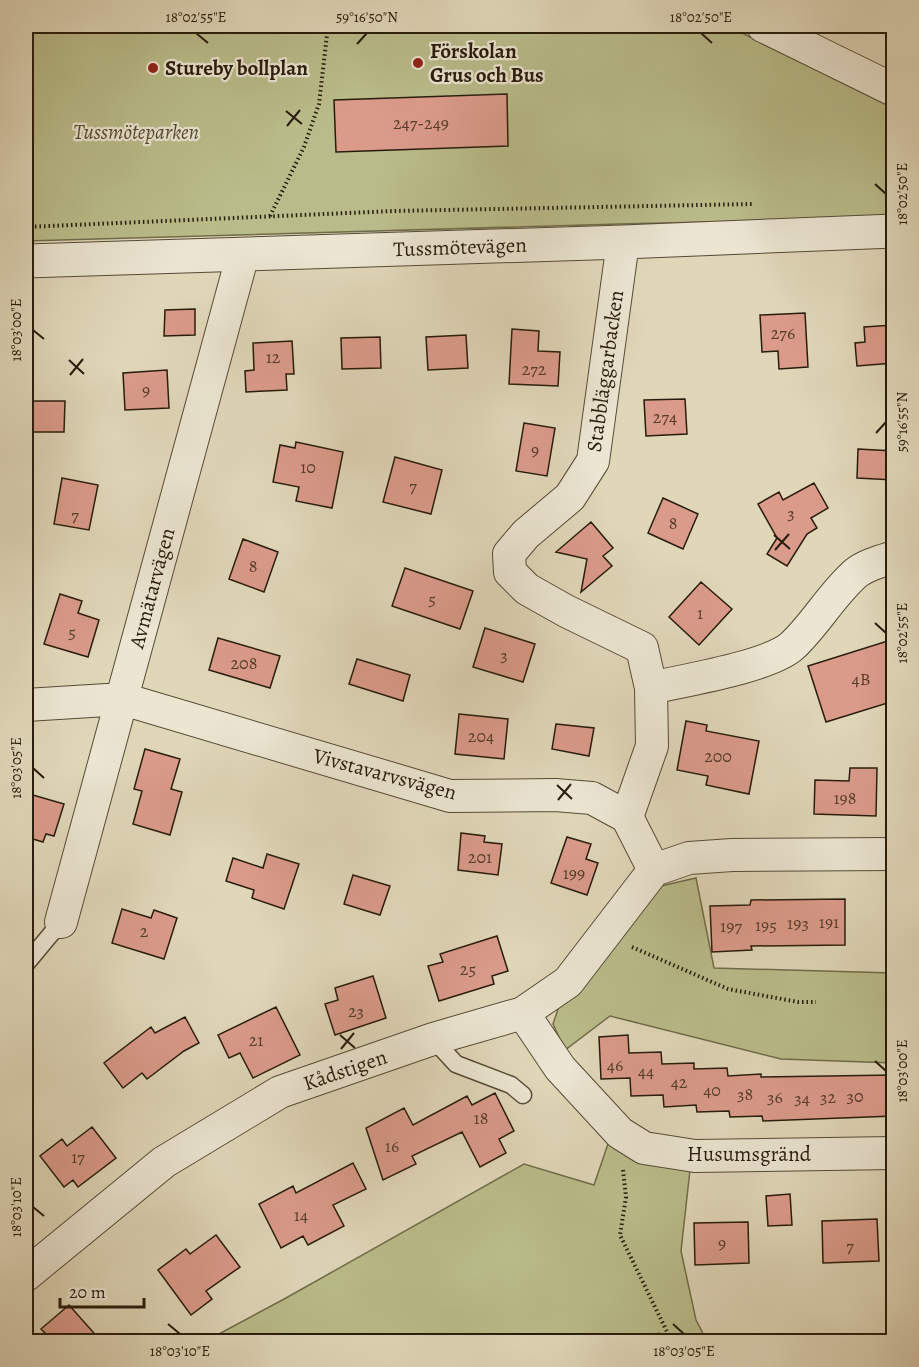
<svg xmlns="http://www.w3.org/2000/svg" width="919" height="1367" font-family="Alegreya,serif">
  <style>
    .green { fill: #b9bc8a; stroke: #706c4a; stroke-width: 1.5 }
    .building { fill: #db9b8b; stroke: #281c0b; stroke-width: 1.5 }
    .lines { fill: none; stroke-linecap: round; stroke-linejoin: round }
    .service-casing { stroke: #564b36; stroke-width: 19 }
    .minor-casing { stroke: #564b36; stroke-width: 34 }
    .tertiary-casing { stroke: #564b36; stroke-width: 35 }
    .path { stroke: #281c0b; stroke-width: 4; stroke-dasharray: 1.5 3; stroke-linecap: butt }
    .service { stroke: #ebe5d2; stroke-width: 16 }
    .minor { stroke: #ebe5d2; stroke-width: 32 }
    .tertiary { stroke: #ebe5d2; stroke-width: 33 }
    .ticks { fill: none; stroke: #281c0b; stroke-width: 2 }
    .poi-dot { fill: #8f2418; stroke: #ebe5d2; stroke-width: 2 }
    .labels { text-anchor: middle; stroke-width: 4.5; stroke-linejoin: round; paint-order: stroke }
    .number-label { font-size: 18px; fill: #553c2b }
    .poi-label { font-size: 21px; font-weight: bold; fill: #281c0b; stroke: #ebe5d2; text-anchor: start }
    .park-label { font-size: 21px; font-style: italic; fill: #544c31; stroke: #ebe5d2 }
    .street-label { font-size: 21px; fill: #281c0b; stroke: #ebe5d2 }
    .neatline { fill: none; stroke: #281c0b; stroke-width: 2 }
    .ticks-label { font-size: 15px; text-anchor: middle; fill: #281c0b }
  </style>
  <rect width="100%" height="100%" fill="#e0d7b9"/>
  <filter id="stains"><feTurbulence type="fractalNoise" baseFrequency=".00333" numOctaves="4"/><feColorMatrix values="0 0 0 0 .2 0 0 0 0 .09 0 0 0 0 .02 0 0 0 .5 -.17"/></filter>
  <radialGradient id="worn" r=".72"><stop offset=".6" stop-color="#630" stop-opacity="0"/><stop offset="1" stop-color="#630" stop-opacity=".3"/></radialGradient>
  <path class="green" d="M26 26H728L893 108V218L619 224 26 241Z
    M696 878 714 968 893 973V1063L781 1059 610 1016 565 1050 553 1024 559 1006 661 886Z
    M613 1129 691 1161 681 1251 696 1320 707 1341H663L659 1333 636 1342H204L286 1298 524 1164 594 1185Z"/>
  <path class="building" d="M507 94 508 146 336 152 334 100Z
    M195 309V335L164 336 165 310Z
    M805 313 808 367 779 369 778 351 762 352 760 315Z
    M894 325V363L857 366 855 343 865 342 864 327Z
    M512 329 539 331 538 351 560 352 558 386 509 384Z
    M466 335 468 368 428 370 426 337Z
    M380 337 381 368 342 369 341 338Z
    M292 341 294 374H286L287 390 246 392 245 371 254 370 253 343Z
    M167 370 169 408 125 410 123 373Z
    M685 399 687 434 646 436 644 400Z
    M26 401H65L64 432H26Z
    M524 423 555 428 547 476 516 471Z
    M296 442 343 452 332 508 296 501 299 487 273 482 280 445 295 448Z
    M858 449 894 451V480L857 478Z
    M395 457 442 470 431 514 383 502Z
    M62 478 98 485 89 530 54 524Z
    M814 483 828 508 811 518 817 528 807 534 787 566 767 554 777 538 758 504 779 492 783 500Z
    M663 498 698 514 683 549 648 533Z
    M591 522 613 548 603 556 612 566 581 592 587 559 556 552Z
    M243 539 278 552 264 592 229 579Z
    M405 568 473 591 460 629 392 606Z
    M701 582 732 609 699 645 669 617Z
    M60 594 82 601 78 613 99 620 88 657 44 644Z
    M485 628 535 644 523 682 473 667Z
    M218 638 280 656 270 688 209 670Z
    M894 639V701L826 722 808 666Z
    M357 659 410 675 403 701 349 684Z
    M459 714 508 719 504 759 455 754Z
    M686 721 707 725 706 731 759 741 749 794 706 785 708 776 677 770Z
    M556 724 594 728 589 756 552 749Z
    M145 749 180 759 171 789 182 792 170 835 133 824 142 791 134 789Z
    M850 768H877L876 816 814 814 815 780 849 781Z
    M26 793 64 804 54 836 46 834 43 842 26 837Z
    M461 833 485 836 484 842 502 844 498 875 458 870Z
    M567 837 591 844 586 859 598 863 587 895 551 883Z
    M267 854 299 864 284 909 252 898 254 890 226 881 233 858 263 868Z
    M353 875 390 886 380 915 344 904Z
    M845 899V945L751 946 752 950 712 952 710 906 750 905 751 900Z
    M122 909 151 918 154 910 177 918 164 959 112 943Z
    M497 936 508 971 492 976 494 984 439 1001 428 966 443 962 440 954Z
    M373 976 386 1018 335 1035 325 1004 338 1000 335 988Z
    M276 1007 300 1055 253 1078 240 1053 229 1058 218 1035Z
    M185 1017 199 1043 184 1051 147 1079 142 1073 123 1088 104 1063 151 1027 155 1033Z
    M628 1035 629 1053 661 1052 662 1064 694 1063V1069L727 1068 728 1076 761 1074V1077L894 1075V1116L763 1121 762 1116 730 1117 729 1111 697 1112 696 1105 664 1107 663 1095 631 1096 630 1078 601 1079 599 1037Z
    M495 1093 514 1131 499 1139 506 1153 480 1167 462 1132 412 1156 416 1164 383 1180 366 1128 404 1108 413 1125 467 1096 472 1105Z
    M92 1127 116 1158 78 1187 73 1180 64 1187 40 1156 62 1139 67 1146Z
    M353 1163 366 1189 333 1205 344 1226 308 1245 303 1236 281 1248 259 1204 293 1186 296 1193Z
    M790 1194 792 1225 768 1226 766 1196Z
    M877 1219 879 1261 823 1263 822 1221Z
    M748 1222 749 1263 695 1265 694 1223Z
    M216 1235 240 1267 206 1291 212 1299 191 1315 158 1270 186 1249 190 1254Z
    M69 1305 101 1341H53L41 1329Z"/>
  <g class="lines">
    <g class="service-casing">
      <path id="service" d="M26 964 61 922
        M433 1039 456 1064 511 1085 523 1095"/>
    </g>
    <g class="minor-casing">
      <path id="minor" d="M763 26 894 90
        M623 242 593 461 570 497 526 534 509 554 510 572 527 589 566 611 642 648 651 688 652 746 627 817
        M651 688C685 680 768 667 792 646 815 625 831 595 856 573 866 565 881 561 894 557
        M26 705 123 699 450 796 555 795 592 798 627 817 654 870 689 858 732 855 894 854
        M61 922 243 254
        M523 1013 560 1068 620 1133 644 1148 695 1156 894 1153
        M26 1275 164 1162 280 1092 433 1039 523 1013 568 982 654 870"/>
    </g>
    <g class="tertiary-casing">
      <path id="tertiary" d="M26 261 623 242 894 231"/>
    </g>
    <path class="path" d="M270 216 304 147 319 104 328 26
      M26 227 394 211 752 204
      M632 947 728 989 798 1002H816
      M623 1170 626 1197 620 1235 672 1342"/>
    <use href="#service" class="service"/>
    <use href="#minor" class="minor"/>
    <use href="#tertiary" class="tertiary"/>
  </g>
  <path class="ticks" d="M196 33 208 43M701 33 712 43M357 44 367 33M286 111 302 124M287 126 300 110M875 184 886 194M33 330 44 339M69 360 84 374M70 375 83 359M876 433 886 422M774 535 790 549M775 550 789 534M875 623 886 633M33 768 44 778M557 785 572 799M558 800 571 784M340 1035 355 1048M341 1049 354 1033M875 1061 886 1071M33 1207 44 1216M168 1324 180 1334M673 1324 684 1334"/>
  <g class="poi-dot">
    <circle cx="418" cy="63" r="6"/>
    <circle cx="153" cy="68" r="6"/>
  </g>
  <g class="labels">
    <g class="number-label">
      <text x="421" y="129">247-249</text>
      <text x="783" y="339">276</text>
      <text x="273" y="363">12</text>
      <text x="534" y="375">272</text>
      <text x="146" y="396">9</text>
      <text x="665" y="423">274</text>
      <text x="535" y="456">9</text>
      <text x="308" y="473">10</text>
      <text x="413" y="492">7</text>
      <text x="791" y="519">3</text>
      <text x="75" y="521">7</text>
      <text x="673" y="529">8</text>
      <text x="253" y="572">8</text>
      <text x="432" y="605">5</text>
      <text x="700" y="619">1</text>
      <text x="72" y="638">5</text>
      <text x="504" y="661">3</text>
      <text x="244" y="669">208</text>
      <text x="861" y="685">4B</text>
      <text x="481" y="742">204</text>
      <text x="718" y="762">200</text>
      <text x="845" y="804">198</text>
      <text x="480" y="863">201</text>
      <text x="574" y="879">199</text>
      <text x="829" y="928">191</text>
      <text x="798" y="929">193</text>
      <text x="766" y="931">195</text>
      <text x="731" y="932">197</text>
      <text x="144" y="937">2</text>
      <text x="468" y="975">25</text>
      <text x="356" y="1017">23</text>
      <text x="256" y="1046">21</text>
      <text x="615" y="1071">46</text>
      <text x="646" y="1077">44</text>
      <text x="679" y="1088">42</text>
      <text x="712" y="1096">40</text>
      <text x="745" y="1100">38</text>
      <text x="855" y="1102">30</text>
      <text x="775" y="1103">36</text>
      <text x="828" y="1103">32</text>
      <text x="802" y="1104">34</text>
      <text x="481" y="1124">18</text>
      <text x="392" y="1152">16</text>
      <text x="78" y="1163">17</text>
      <text x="301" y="1221">14</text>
      <text x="722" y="1249">9</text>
      <text x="850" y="1252">7</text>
    </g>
    <g class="poi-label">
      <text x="430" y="58">Förskolan<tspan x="430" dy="24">Grus och Bus</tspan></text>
      <text x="165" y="75">Stureby bollplan</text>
    </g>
    <g class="park-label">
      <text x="136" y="139">Tussmöteparken</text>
    </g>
    <g class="street-label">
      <text transform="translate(460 247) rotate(-2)" y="7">Tussmötevägen</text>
      <text transform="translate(605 371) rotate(-82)" y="7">Stabbläggarbacken</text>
      <text transform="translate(152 588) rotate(-75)" y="7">Avmätarvägen</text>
      <text transform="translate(385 774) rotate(15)" y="7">Vivstavarvsvägen</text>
      <text transform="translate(345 1070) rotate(-19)" y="7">Kådstigen</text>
      <text x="749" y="1161">Husumsgränd</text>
    </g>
  </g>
  <rect width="919" height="1367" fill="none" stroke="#e0d7b9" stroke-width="66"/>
  <path d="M60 1298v9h84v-9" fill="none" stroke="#281c0b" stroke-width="3"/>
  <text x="69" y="1298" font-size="18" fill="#281c0b" stroke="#ebe5d2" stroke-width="4.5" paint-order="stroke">20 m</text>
  <rect x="33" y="33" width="853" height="1301" class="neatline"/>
  <g class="ticks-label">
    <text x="196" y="22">18°02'55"E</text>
    <text x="367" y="22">59°16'50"N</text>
    <text x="701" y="22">18°02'50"E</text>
    <text transform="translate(902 194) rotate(-90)" y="5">18°02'50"E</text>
    <text transform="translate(16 330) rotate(-90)" y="5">18°03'00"E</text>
    <text transform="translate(902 422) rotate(-90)" y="5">59°16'55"N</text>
    <text transform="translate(902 633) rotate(-90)" y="5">18°02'55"E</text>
    <text transform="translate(16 768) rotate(-90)" y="5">18°03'05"E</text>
    <text transform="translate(902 1071) rotate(-90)" y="5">18°03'00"E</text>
    <text transform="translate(16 1207) rotate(-90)" y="5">18°03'10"E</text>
    <text x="180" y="1356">18°03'10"E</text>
    <text x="684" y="1356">18°03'05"E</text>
  </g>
  <rect width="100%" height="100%" filter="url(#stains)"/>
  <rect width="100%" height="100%" fill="url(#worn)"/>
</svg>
